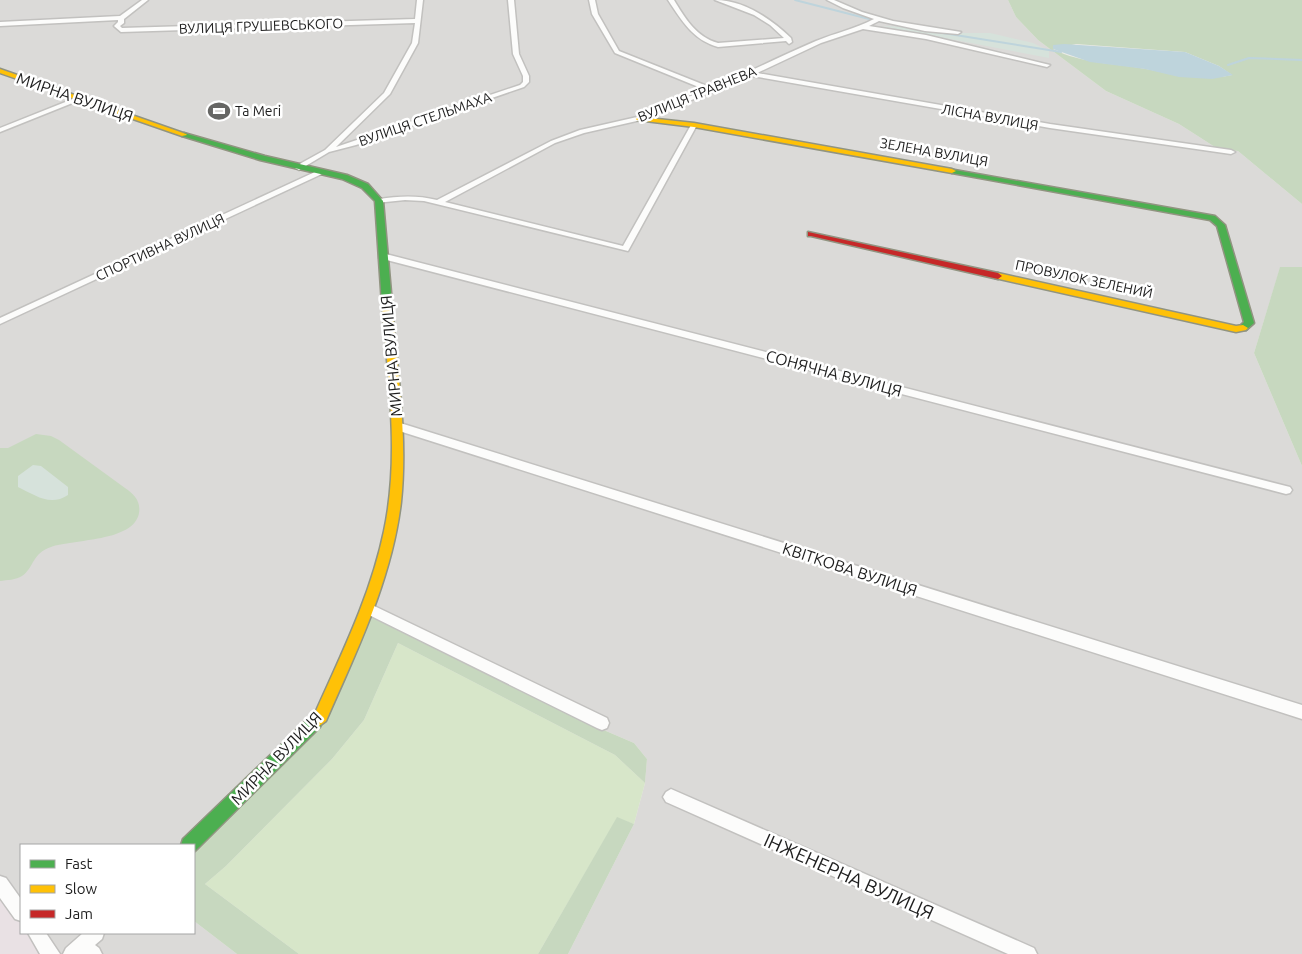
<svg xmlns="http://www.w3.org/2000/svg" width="1302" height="954" font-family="Ubuntu,sans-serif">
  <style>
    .residential { fill: #dbdad8 }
    .industrial { fill: #e9e1e4 }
    .grass { fill: #d7e6c9 }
    .forest { fill: #c7d8bf; fill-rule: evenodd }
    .wetland { fill: #d6e2db }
    .water { fill: #bed4dc }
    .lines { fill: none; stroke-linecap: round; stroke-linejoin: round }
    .stream { stroke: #bed4dc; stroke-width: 2 }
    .street-casing { stroke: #c2c1bf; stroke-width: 3 }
    .fast-casing { stroke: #919481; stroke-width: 3 }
    .slow-casing { stroke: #919481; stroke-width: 3 }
    .jam-casing { stroke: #919481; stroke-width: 3 }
    .street { fill: #fcfcfb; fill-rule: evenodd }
    .fast { fill: #4caf50; fill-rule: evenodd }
    .slow { fill: #ffc107; fill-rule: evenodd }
    .jam { fill: #c62828; fill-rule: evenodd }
    .labels { text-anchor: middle; stroke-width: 5; stroke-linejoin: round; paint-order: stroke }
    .far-street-label { font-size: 14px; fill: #1e1e1e; stroke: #fff }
    .far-poi-label { font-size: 14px; fill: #1e1e1e; stroke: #fff; text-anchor: start }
    .street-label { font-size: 16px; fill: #1e1e1e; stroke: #fff }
    .near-street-label { font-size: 19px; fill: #1e1e1e; stroke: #fff }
  </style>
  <rect width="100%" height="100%" fill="#ecebe7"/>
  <path class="residential" d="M0 0H1008L1016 17 1038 40 1106 91 1179 124 1218 149 1238 151 1302 204V267L1280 268 1254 353 1302 466V954H568L634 824 645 783 647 759 634 743 599 728 369 608 309 729 189 845H21V933H194V921L237 954H0Z"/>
  <path class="industrial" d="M0 884 21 913V933H36L51 954H0Z"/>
  <path class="grass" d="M398 643 615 755 645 783 634 824 617 818 538 954H299L205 884 226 866 332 759 364 720Z"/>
  <path class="forest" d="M1008 0H1302V204L1238 151 1218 149 1179 124 1106 91 1038 40 1016 17ZM1076 44 1185 52 1219 66 1232 75C1202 81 1176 75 1146 69 1114 63 1082 64 1053 49Z
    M1280 267H1302V466L1254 353Z
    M36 434 51 436 59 440 125 488C134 494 141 501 139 513 134 542 73 539 51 547 32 553 34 568 22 576 16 580 7 580 0 581V448H8Z
    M368 608 599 728 634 743 647 759 645 783 615 755 398 643 364 720 332 759 226 866 205 884 299 954H237L194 921V845H189L309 729Z
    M617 817 634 824 568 954H538Z"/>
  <path class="wetland" d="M882 26 907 27 954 33H990L1033 43 1049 51V58Z
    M33 465 41 466 68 487V495C50 507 35 495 18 487V476Z"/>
  <path class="water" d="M1064 44 1185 52 1219 66 1233 75 1212 79 1179 77 1145 69 1090 62 1053 49V45Z"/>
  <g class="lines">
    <path class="stream" d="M795 0 873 20
      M924 30 1061 52
      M1228 65 1249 58 1302 60"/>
    <g class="street-casing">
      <path id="street" d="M142 0H148L124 19V23L120 26 122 28 415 19 417 0H423L418 43 390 94 336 147 520 85 523 82V76L513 54 508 0H514L519 54 529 76V82L524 87 356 145 329 152 299 170 295 168 296 166 325 150 384 93 412 43 415 23 121 32 114 26 118 22V20L0 26V22L120 16Z
        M589 0H595L598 14 619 51 712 88C747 73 781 56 816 41 835 33 855 29 874 19L843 8 827 0H834L862 12 893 21 961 32 958 34 925 31 879 21 869 26 926 35 1050 65 1047 67 926 39 863 29 821 43 757 73 1050 124 1231 150 1235 152 1231 154 1050 128 752 76 641 120 584 133 555 143 445 202 623 246 691 125 696 124 697 125 628 251 424 201 405 200 376 203V199H379C399 196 417 195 437 200L551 141 580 130 637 117 706 90 615 53 592 14Z
        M668 0H674C685 18 696 37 718 43L784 38 770 25 754 15 715 0C744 0 771 19 791 38L792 42 789 44 786 41 718 47C693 40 682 21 668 0Z
        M78 97 81 99 80 100 0 132V128Z
        M317 171 324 173 0 324V318Z
        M382 253 1286 486 1290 487 1292 490 1290 493 1286 494 379 258V254Z
        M397 422 1302 705V719L393 429 392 426Z
        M368 603 607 718 609 723 607 728 602 730 597 728 363 612 362 608 363 604Z
        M671 789 1034 948 1037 954H1008L666 802 663 797 666 792Z
        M0 876 6 878 21 899V921L15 919 0 898Z
        M28 933H46L60 954H40Z
        M83 933H104L102 939 95 945 99 948 102 954H63L66 948Z"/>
    </g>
    <g class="fast-casing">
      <path id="fast" d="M184 133 265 156 347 175 368 184 383 201 392 304 390 306H384L382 304 375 201 362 188 342 179 260 160 182 136 181 135Z
        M949 169 1215 216 1225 225 1254 323 1246 330H1240L1238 328 1244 322 1217 226 1210 220 952 173 948 171Z
        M315 715 320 717 322 722 320 727 195 851 194 845H181L183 839 310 717Z"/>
    </g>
    <g class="slow-casing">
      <path id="slow" d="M0 69 186 134 187 135 182 136 0 73Z
        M639 117 694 123 952 169 956 171 952 173 694 127 637 120 636 119Z
        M998 273 1236 326 1243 325 1248 328 1246 330 1236 332 995 278V274Z
        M387 301 392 304C397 369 408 436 401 502 392 579 357 650 326 721L315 729 310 727 308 722 316 711C342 653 371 594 384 531 400 456 388 379 382 304Z"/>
    </g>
    <g class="jam-casing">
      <path id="jam" d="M808 232 998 273 1002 276 998 279 811 236H808Z"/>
    </g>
    <use href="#street" class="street"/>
    <use href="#fast" class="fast"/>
    <use href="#slow" class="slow"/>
    <use href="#jam" class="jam"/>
  </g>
  <defs>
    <g id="stadium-bare" transform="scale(1.725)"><path d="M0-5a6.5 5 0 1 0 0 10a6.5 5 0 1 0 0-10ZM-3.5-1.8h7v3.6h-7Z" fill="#666664" stroke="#fff" stroke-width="2.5" paint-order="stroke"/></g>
  </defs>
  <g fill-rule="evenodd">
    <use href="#stadium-bare" x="219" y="111"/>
  </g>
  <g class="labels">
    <g class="far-street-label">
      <text transform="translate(261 26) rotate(-2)" y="5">ВУЛИЦЯ ГРУШЕВСЬКОГО</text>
      <text transform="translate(697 94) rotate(-22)" y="5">ВУЛИЦЯ ТРАВНЕВА</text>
      <text transform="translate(990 117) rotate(10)" y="5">ЛІСНА ВУЛИЦЯ</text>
      <text transform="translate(425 119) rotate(-19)" y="5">ВУЛИЦЯ СТЕЛЬМАХА</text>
      <text transform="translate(934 152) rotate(10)" y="5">ЗЕЛЕНА ВУЛИЦЯ</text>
      <text transform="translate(160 247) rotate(-25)" y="5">СПОРТИВНА ВУЛИЦЯ</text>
      <text transform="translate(1084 279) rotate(12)" y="5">ПРОВУЛОК ЗЕЛЕНИЙ</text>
    </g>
    <g class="far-poi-label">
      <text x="235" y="116">Ta Meri</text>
    </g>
    <g class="street-label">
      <text transform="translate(75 97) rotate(19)" y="6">МИРНА ВУЛИЦЯ</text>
      <text transform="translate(391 356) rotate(-95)" y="6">МИРНА ВУЛИЦЯ</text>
      <text transform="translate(834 373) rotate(15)" y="6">СОНЯЧНА ВУЛИЦЯ</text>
      <text transform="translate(850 569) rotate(18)" y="6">КВІТКОВА ВУЛИЦЯ</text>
      <text transform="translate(276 758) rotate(-46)" y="6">МИРНА ВУЛИЦЯ</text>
    </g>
    <g class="near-street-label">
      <text transform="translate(849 876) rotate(24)" y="7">ІНЖЕНЕРНА ВУЛИЦЯ</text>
    </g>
  </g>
  <rect x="20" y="844" width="175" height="90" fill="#ffffff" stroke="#a5a5a5"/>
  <rect x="30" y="860" width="25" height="8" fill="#4caf50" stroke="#a5a5a5"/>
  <text x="65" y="869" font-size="15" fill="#1e1e1e">Fast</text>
  <rect x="30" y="885" width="25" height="8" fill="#ffc107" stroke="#a5a5a5"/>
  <text x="65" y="894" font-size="15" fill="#1e1e1e">Slow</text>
  <rect x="30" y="910" width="25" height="8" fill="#c62828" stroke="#a5a5a5"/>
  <text x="65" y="919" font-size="15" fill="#1e1e1e">Jam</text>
</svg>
